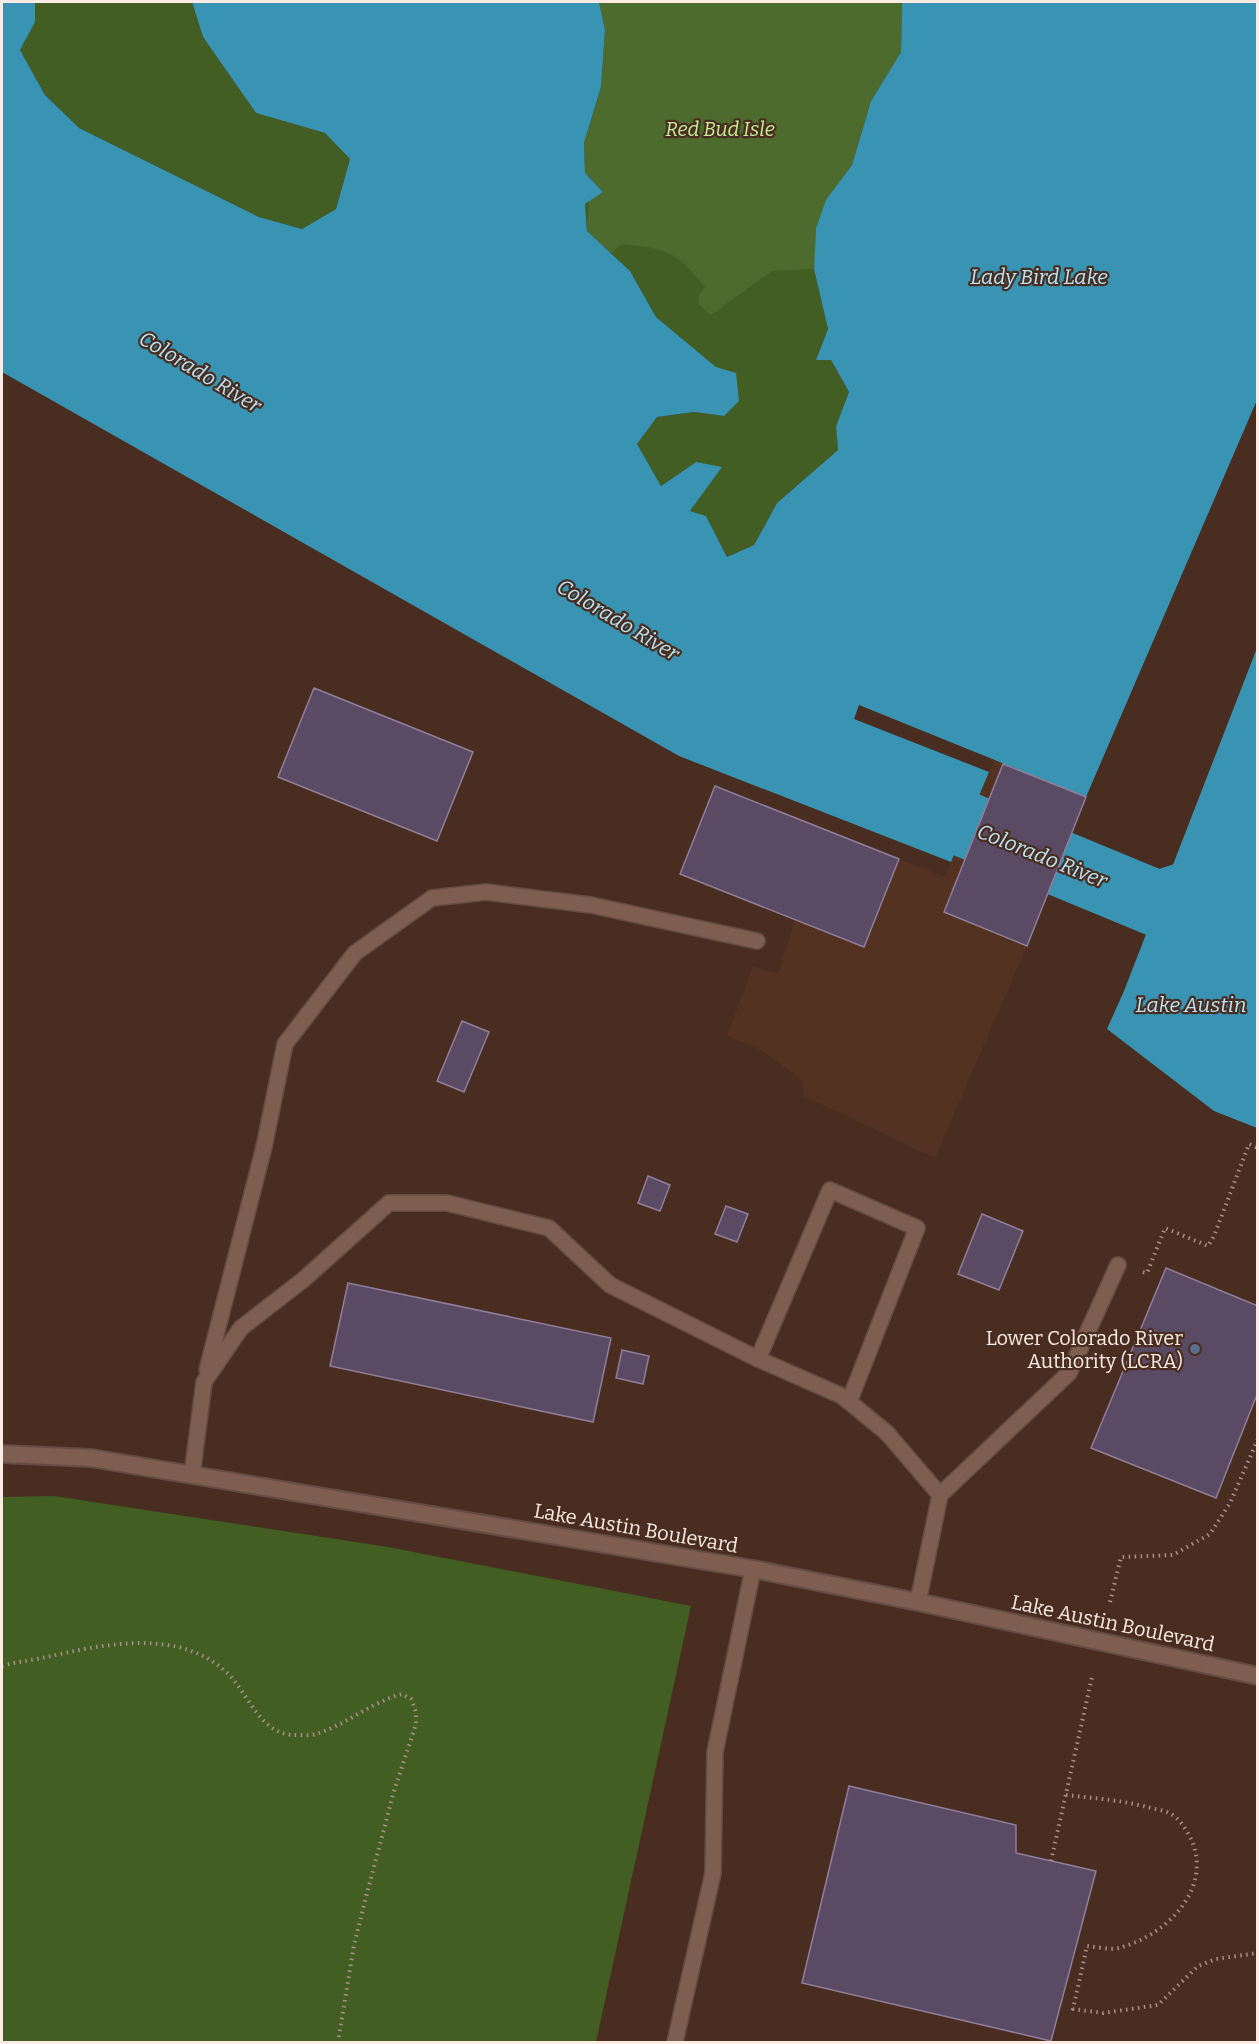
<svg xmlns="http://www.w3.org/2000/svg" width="1259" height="2044" font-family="Bitter,serif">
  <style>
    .built { fill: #543222 }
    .green { fill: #425e22 }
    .forest { fill: #4d6b2c }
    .water { fill: #3894b2 }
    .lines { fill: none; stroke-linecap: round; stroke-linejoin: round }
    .river { stroke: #3894b2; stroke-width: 66 }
    .building { fill: #5a4a64; stroke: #907e9a; stroke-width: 1.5 }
    .service-casing { stroke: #644c42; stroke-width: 18 }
    .tertiary-casing { stroke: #644c42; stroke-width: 20 }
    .path { stroke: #a99187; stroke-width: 4; stroke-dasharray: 1.5 4.5; stroke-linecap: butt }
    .service { stroke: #7d5e50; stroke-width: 15 }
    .tertiary { stroke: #7d5e50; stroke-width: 16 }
    .service-dot { fill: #5c6f8a; stroke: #492d21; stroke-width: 2 }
    .labels { text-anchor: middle; stroke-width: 4.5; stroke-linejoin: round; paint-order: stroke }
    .park-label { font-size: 20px; font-style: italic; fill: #c2ef95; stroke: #492d21 }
    .poi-label { font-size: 20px; fill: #feebe3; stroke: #492d21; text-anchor: end }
    .street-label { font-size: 20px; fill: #feebe3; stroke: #492d21 }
    .water-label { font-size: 21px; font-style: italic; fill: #b8e3f4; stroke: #492d21 }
  </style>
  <rect width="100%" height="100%" fill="#492d21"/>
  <path class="built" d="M994 760 1086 797 1027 946 935 1158 804 1096 802 1080 763 1051 727 1036 753 966 778 974 795 920 864 947 899 859 945 877Z"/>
  <path class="green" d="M35 2H192L203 37 256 113 325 133 350 159 336 209 302 229 259 217 79 128 45 95 20 50 35 22Z
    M599 2H905L814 269 828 329 816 360H831L849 392 836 426 838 450 777 503 754 545 727 557 706 516 690 511 721 468 696 462 661 486 637 444 657 417 694 412 724 416 716 367 656 317 630 271 587 231 585 204 603 192 605 30Z
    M54 1496 388 1547 691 1606 596 2042H2V1497Z"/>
  <path class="forest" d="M599 2H905L902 5 901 52 871 101 852 165 826 200 816 228 814 269 772 271 711 315 699 305V295L705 287C675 250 667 249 622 244L611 253 587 231 589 201 603 192 585 173 584 143 601 87 605 30Z"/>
  <path class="water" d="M2 2H35V22L20 50 45 95 79 128 259 217 302 229 336 209 350 159 325 133 256 113 203 37 192 2H599L605 30 601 87 584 143 585 173 603 192 585 204 587 231 630 271 656 317 716 367 736 373 739 401 724 416 694 412 657 417 637 444 661 486 696 462 722 467 690 511 706 516 727 557 754 545 777 503 838 450 836 426 849 392 831 360H816L828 329 814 269 816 228 826 200 852 165 871 101 901 52 902 4 905 2H1257V400L1086 797 859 705 854 719 989 772 951 862 679 756 2 372Z
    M1257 648V1128L1214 1111 1107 1029 1124 991Z"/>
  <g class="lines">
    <path class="river" d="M887 779 962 823 1158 904 1258 871"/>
  </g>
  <path class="building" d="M314 688 473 752 437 841 278 777Z
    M1003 764 1086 797 1027 946 944 912Z
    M715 786 899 859 864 947 680 874Z
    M462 1021 489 1032 464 1092 437 1081Z
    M648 1176 670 1185 660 1211 638 1203Z
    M726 1206 748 1214 737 1242 715 1234Z
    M982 1214 1023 1231 999 1290 958 1274Z
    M1166 1268 1258 1306V1392L1216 1498 1091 1448Z
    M348 1283 611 1338 593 1422 330 1366Z
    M622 1350 649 1356 643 1384 616 1378Z
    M849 1786 1016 1825V1853L1096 1871 1051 2041 802 1983Z"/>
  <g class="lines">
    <g class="service-casing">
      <path id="service" d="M758 1359 830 1190 917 1228 849 1402
        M207 1370 264 1147 285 1044 355 953 432 898 486 892 591 905 757 941
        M192 1475 204 1382 241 1328 303 1280 389 1203H447L549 1228 610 1285 758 1359 842 1396 887 1433 940 1495
        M918 1602 940 1495 1069 1373 1118 1265
        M675 2042 713 1873 715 1752 753 1569"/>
    </g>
    <g class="tertiary-casing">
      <path id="tertiary" d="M2 1454 91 1458 753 1569 918 1602 1258 1676"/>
    </g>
    <path class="path" d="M1143 1272 1147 1273 1165 1228 1208 1246 1214 1236 1249 1144 1258 1148
      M1110 1602 1121 1557 1173 1555 1210 1534 1230 1503 1258 1439
      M2 1666C15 1662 28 1661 42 1658 100 1645 176 1627 225 1671 248 1691 258 1733 293 1735 300 1735 309 1736 316 1734 346 1725 371 1702 402 1694L411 1699 416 1712V1724L394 1791 365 1901 354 1945 338 2042
      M1066 1795C1093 1798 1120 1800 1147 1807 1154 1809 1163 1810 1169 1813 1180 1818 1187 1831 1192 1841 1212 1891 1165 1936 1119 1948 1110 1950 1097 1947 1087 1946L1073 2009 1103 2013 1158 2005 1198 1966 1216 1959 1258 1953
      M1051 1861 1092 1677"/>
    <use href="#service" class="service"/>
    <use href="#tertiary" class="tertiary"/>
  </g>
  <circle class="service-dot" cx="1195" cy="1349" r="6"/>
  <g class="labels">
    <g class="park-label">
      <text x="720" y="136">Red Bud Isle</text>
    </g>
    <g class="poi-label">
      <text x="1183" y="1345">Lower Colorado River<tspan x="1183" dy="23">Authority (LCRA)</tspan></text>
    </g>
    <g class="street-label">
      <text transform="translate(636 1528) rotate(10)" y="7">Lake Austin Boulevard</text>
      <text transform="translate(1113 1623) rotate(12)" y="7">Lake Austin Boulevard</text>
    </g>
    <g class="water-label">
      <text x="1039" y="284">Lady Bird Lake</text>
      <text transform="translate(200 372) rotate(31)" y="7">Colorado River</text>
      <text transform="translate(618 620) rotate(31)" y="7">Colorado River</text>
      <text transform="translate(1042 856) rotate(22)" y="7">Colorado River</text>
      <text x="1191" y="1012">Lake Austin</text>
    </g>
  </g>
  <rect width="1259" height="2044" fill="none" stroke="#feebe3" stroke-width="6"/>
</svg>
